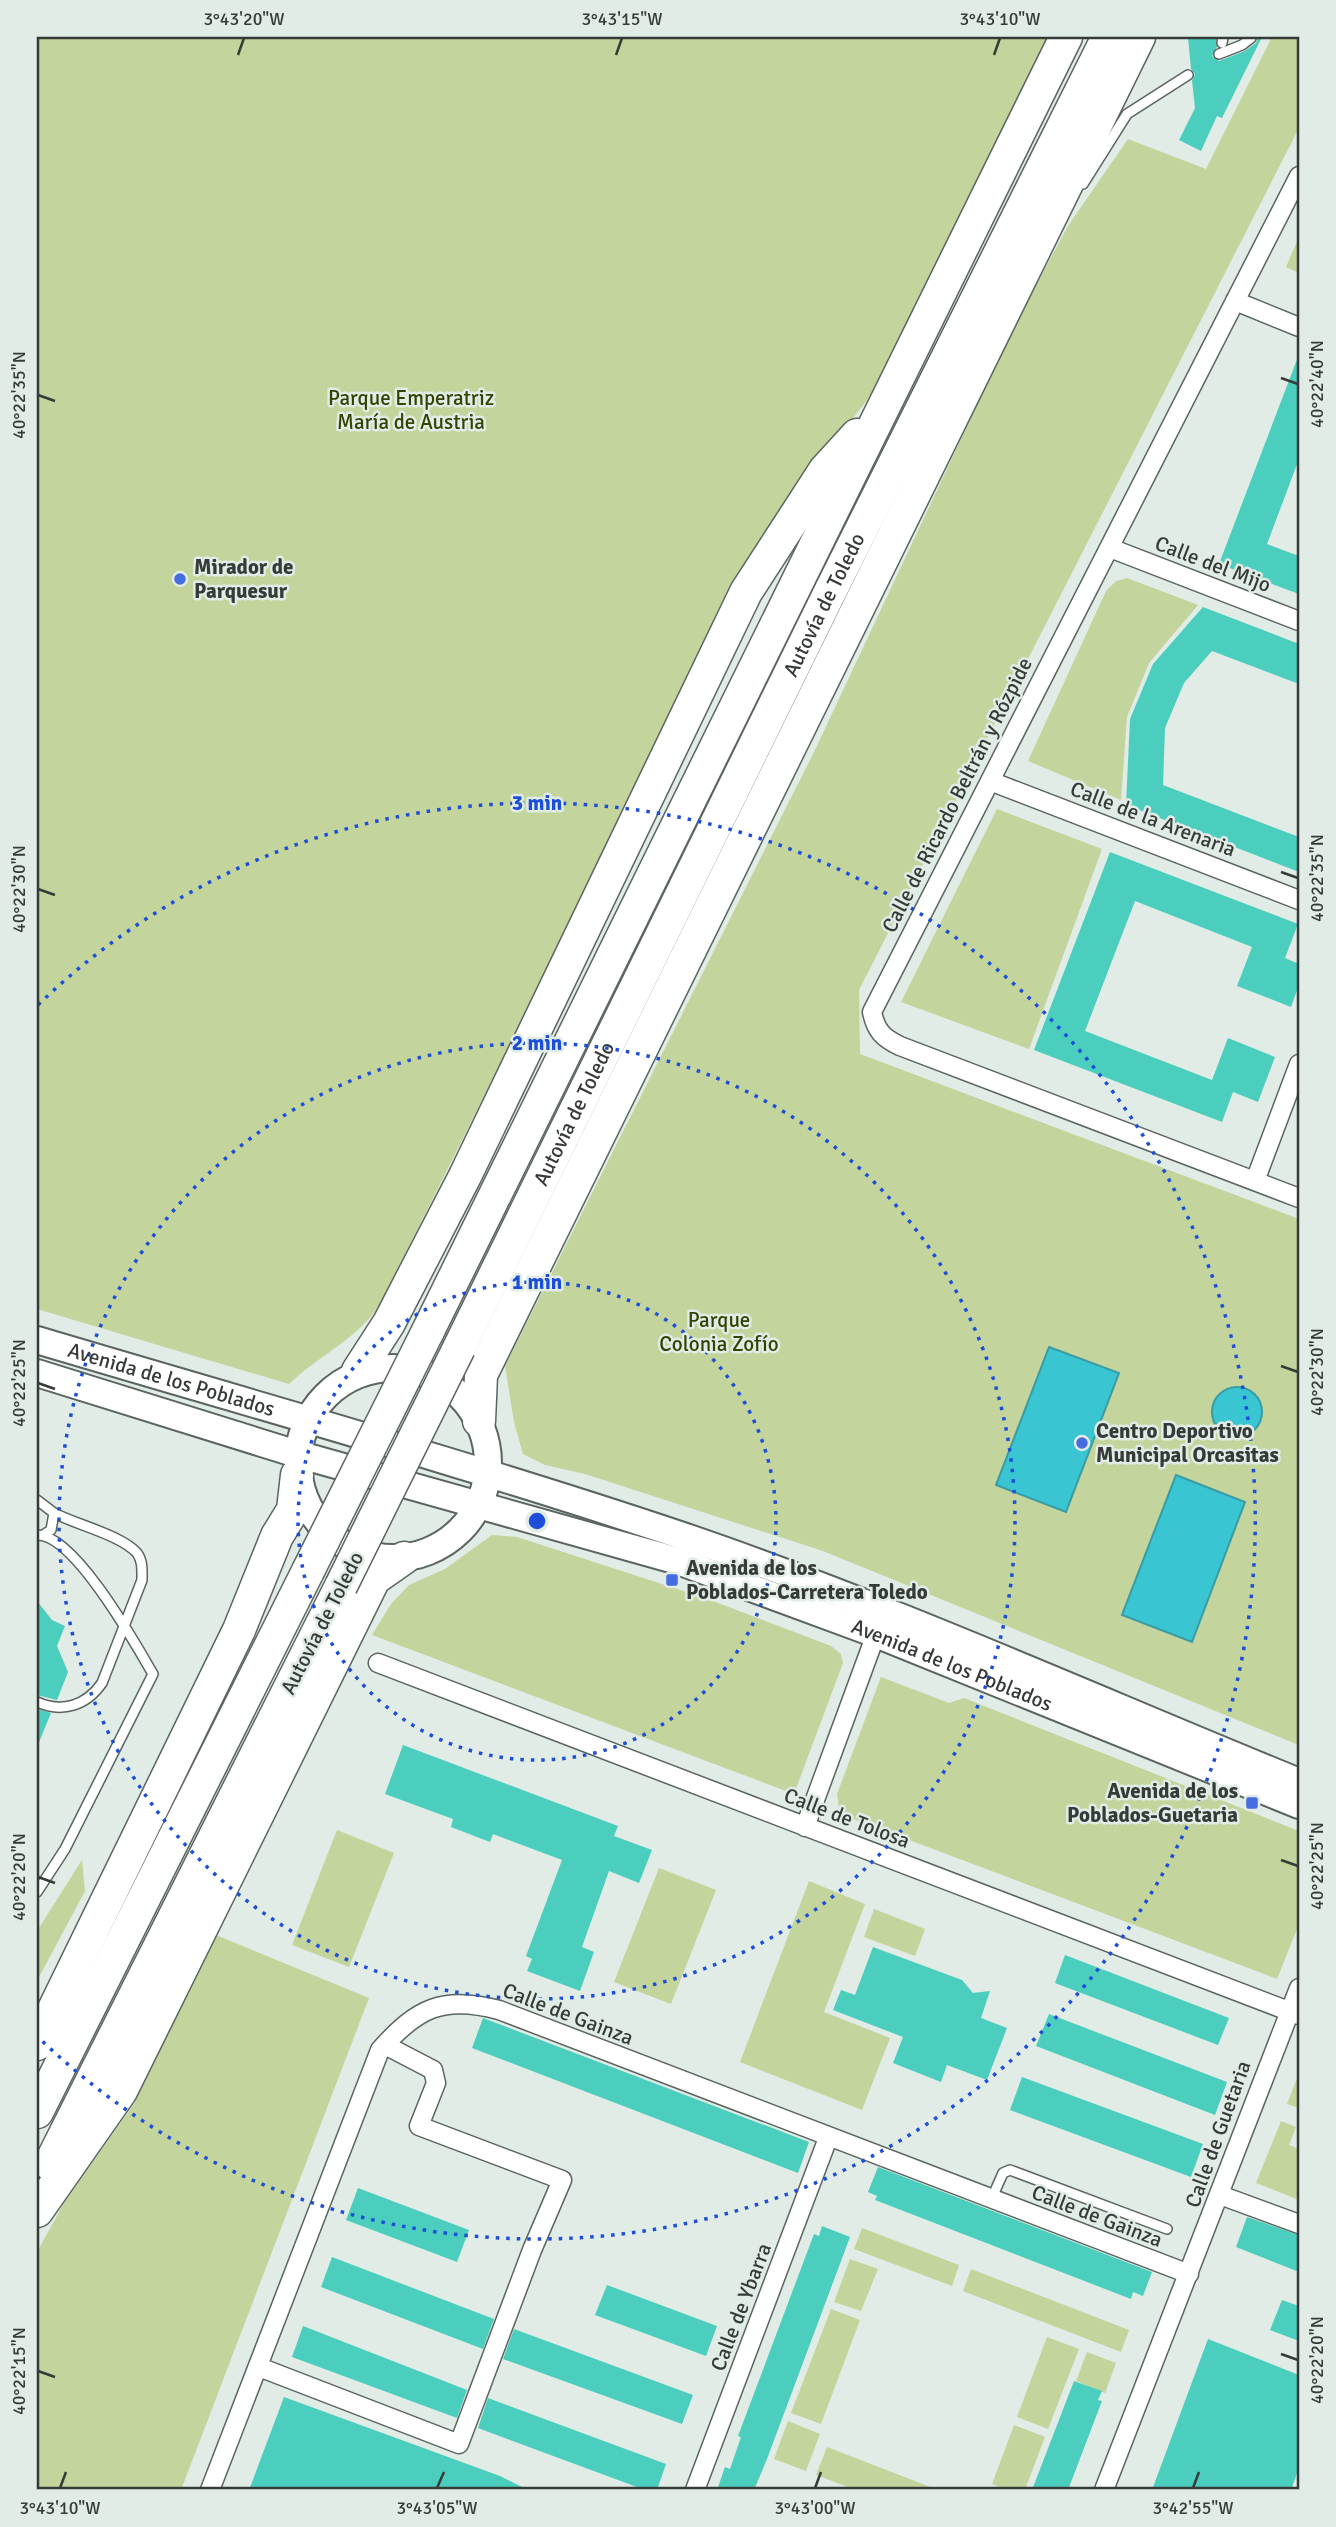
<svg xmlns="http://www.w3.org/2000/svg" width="1336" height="2527" font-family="Signika,sans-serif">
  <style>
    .green { fill: #c3d49c }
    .water { fill: #3ac5d2; stroke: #399ca4; stroke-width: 2 }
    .building { fill: #4bcebe }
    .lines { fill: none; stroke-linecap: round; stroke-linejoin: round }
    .lane-casing { stroke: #5b6560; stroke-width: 12 }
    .street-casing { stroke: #5b6560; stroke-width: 21 }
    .primary-casing { stroke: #5b6560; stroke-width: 30 }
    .highway-casing { stroke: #5b6560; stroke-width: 35 }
    .lane { stroke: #fff; stroke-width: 9 }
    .street { stroke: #fff; stroke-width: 18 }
    .primary { stroke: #fff; stroke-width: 26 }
    .highway { stroke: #fff; stroke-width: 32 }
    .highway-bridge-casing { stroke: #5b6560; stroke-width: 35; stroke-linecap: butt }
    .highway-bridge { stroke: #fff; stroke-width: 32 }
    .ticks { fill: none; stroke: #363b38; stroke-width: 2.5 }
    .ring { fill: none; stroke: #1d4ed8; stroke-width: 3.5; stroke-dasharray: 3.5 7 }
    .poi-dot { fill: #466de0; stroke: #e0ece5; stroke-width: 2.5 }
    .labels { text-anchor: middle; stroke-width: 5; stroke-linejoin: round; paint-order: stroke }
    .park-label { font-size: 21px; fill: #354200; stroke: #e0ece5 }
    .street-label { font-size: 21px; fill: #363b38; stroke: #e0ece5 }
    .poi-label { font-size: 21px; font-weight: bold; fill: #363b38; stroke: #e0ece5; text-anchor: start }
    .centre { fill: #1d4ed8; stroke: #e0ece5; stroke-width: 3.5 }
    .ring-label { font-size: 21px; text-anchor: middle; font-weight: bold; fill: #1d4ed8; stroke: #e0ece5; stroke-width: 5; stroke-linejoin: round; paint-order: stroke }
    .neatline { fill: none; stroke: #363b38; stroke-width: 2.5 }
    .ticks-label { font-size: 18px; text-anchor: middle; fill: #363b38 }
  </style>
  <rect width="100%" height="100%" fill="#e0ece5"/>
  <path class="green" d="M37 37H1052L868 399 800 486 743 578 380 1304C358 1339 319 1355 289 1384L37 1309Z
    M1272 37H1299V128L859 990 860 1054 1299 1219V1745L823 1551 585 1474 545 1465 523 1454 514 1422 505 1366 815 750 1015 324 1068 226 1128 139 1206 169Z
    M1299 237V273L1286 267Z
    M1127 578 1198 605 1149 663 1127 717 1121 800 1028 761 1106 591 1116 581Z
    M997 809 1102 849 1029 1049 901 1002Z
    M492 1535 517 1537 705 1598 831 1646 841 1654 843 1663 794 1794 372 1635 391 1604 409 1585 445 1569Z
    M881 1677 949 1703 964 1698 1299 1831V1924L1277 1979 851 1818 839 1808 837 1794Z
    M337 1830 394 1853 349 1967 292 1945Z
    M82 1860 85 1891 37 1981V1931Z
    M659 1868 716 1890 671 2004 614 1982Z
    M809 1881 865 1904 824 2012 890 2038 862 2110 740 2062Z
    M874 1909 925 1929 915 1956 864 1937Z
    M216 1935 369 1998 181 2490H37V2252L64 2203 134 2104Z
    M1299 2073V2108L1287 2104Z
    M1281 2121 1296 2127 1289 2145 1299 2149V2200L1256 2183Z
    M862 2228 959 2265 952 2286 854 2249Z
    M850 2259 878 2269 861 2311 834 2302Z
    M971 2269 1129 2330 1121 2352 963 2291Z
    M831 2309 860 2320 821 2424 791 2413Z
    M1047 2337 1079 2349 1048 2429 1017 2417Z
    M1087 2352 1116 2363 1105 2393 1076 2381Z
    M788 2421 820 2434 806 2471 774 2459Z
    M1014 2425 1045 2437 1026 2487 1033 2490H1008L992 2484Z
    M827 2447 938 2490H856L816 2475Z"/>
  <path class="water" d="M1049 1347 1119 1373 1066 1512 996 1485Z
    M1212 1412a25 25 0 1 1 50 0a25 25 0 1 1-50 0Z
    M1176 1475 1245 1502 1192 1642 1122 1615Z"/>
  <path class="building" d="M1188 37H1216L1217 47 1212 56 1219 61 1245 51 1256 43 1258 37H1262L1222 118 1217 116 1201 151 1179 140 1195 108 1192 80 1195 74 1191 69Z
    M1298 357 1299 459 1267 544 1299 556V594L1219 564Z
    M1203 607 1299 644V684L1212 651 1184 683 1165 728 1163 785 1299 837V872L1126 805 1130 719 1153 664Z
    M1110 852 1298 924 1285 958 1299 964V985L1291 1007 1237 986 1252 947 1135 901 1085 1031 1212 1080 1228 1038 1275 1057 1258 1102 1233 1092 1222 1122 1034 1050Z
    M37 1601 52 1620 65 1626 57 1646 68 1672 57 1700 37 1695Z
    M37 1709 51 1713 37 1747Z
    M403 1745 618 1826 614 1836 652 1850 639 1883 609 1871 582 1947 594 1952 580 1991 527 1971 532 1959 526 1956 562 1860 493 1834 490 1842 451 1827 453 1819 385 1794Z
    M873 1947 962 1980 973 1993 990 1991 981 2018 1007 2028 987 2080 947 2065 941 2082 893 2063 903 2037 833 2010 841 1990 855 1995Z
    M1065 1955 1229 2018 1218 2045 1055 1983Z
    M1049 2014 1227 2082 1215 2115 1036 2046Z
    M483 2018 809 2142 798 2173 472 2048Z
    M1022 2077 1203 2144 1191 2177 1010 2110Z
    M878 2167 1152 2272 1143 2296 1133 2292 1131 2299 875 2200 877 2196 868 2192Z
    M358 2188 469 2230 457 2262 346 2220Z
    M1247 2217 1299 2235V2272L1236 2247Z
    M822 2226 850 2237 767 2459 754 2490H717L725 2467 730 2469 741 2437 738 2436 814 2234 819 2236Z
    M332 2257 494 2319 483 2349 321 2287Z
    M607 2285 717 2326 706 2356 595 2315Z
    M1282 2300 1299 2306V2341L1270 2330Z
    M303 2326 467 2390 457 2418 292 2357Z
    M514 2329 693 2395 682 2424 503 2359Z
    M1208 2339 1299 2375V2468L1291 2490H1152Z
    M1074 2381 1102 2391 1098 2400 1102 2401 1068 2490H1032Z
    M284 2397 500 2476 528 2490H249Z
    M488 2398 666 2464 657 2490H645L478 2428Z"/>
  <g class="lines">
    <g class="lane-casing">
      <path id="lane" d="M1222 43 1223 37
        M1219 54 1242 45 1251 38
        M1083 184 1127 114 1188 75
        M37 1500 54 1513 51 1530 43 1535
        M37 1535C74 1534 135 1643 153 1674L65 1849 37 1892
        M37 1702C62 1713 86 1706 102 1683L142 1580C142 1571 143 1561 137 1553 121 1535 77 1525 54 1513
        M991 2200 1003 2173 1010 2170 1167 2229"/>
    </g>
    <g class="street-casing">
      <path id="street" d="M1299 176 872 1012C876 1031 883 1038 900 1046L1299 1198
        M1235 301 1299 327
        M1110 548 1299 621
        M990 781 1299 900
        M1255 1181 1299 1064
        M378 1663 1299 2015
        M805 1827 876 1634
        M1220 2195 1299 2224
        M259 2367 459 2444 532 2250 562 2180 419 2126 436 2083 433 2070 385 2045
        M210 2490 380 2050C417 2008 443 1995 499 2010L1189 2274
        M695 2490 828 2138
        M1104 2490 1299 1988"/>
    </g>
    <g class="primary-casing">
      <g id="primary">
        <path id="s1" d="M37 1340C252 1404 468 1464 680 1535 889 1606 1095 1699 1299 1782"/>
        <circle cx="393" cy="1463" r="95"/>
        <path id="s2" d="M37 1373 297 1454 678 1561 876 1634 1299 1805"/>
      </g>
    </g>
    <g class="highway-casing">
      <g id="highway">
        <path d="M428 1331 1066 37"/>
        <path id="s3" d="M459 1348 828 596 1108 37"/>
        <path d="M358 1371 389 1323 465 1176 746 592 825 470 857 435"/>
        <path d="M479 1421 481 1375 1139 37"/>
        <path d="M37 2044 239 1630 277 1536 293 1510 297 1475"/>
        <path d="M37 2112 308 1571"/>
        <path d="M50 2164 341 1586"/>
        <path d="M37 2211 121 2091 374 1579 404 1558"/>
      </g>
    </g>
    <use href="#lane" class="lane"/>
    <use href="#street" class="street"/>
    <use href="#primary" class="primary"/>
    <use href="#highway" class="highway"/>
    <g class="highway-bridge-casing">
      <path id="highway-bridge" d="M308 1571 428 1331
        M341 1586 459 1348"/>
    </g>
    <use href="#highway-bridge" class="highway-bridge"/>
  </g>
  <path class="ticks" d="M238 55 244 38M616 55 622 38M994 55 1000 38M1281 378 1298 384M38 395 55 401M1281 872 1298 878M38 889 55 895M1281 1366 1298 1372M38 1383 55 1389M1281 1860 1298 1866M38 1877 55 1883M1281 2354 1298 2360M38 2371 55 2377M60 2488 66 2472M437 2488 444 2472M815 2488 821 2472M1193 2488 1199 2472"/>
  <g class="ring">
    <circle cx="537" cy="1521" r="239"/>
    <circle cx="537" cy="1521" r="478"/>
    <path d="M38 1005A718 718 0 1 1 38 2037"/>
  </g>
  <g class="poi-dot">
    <circle cx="180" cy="579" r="7"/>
    <circle cx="1082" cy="1443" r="7"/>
    <rect x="665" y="1573" width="14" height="14" rx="3.5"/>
    <rect x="1245" y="1796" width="14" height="14" rx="3.5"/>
  </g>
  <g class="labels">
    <g class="park-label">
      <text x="411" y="405">Parque Emperatriz<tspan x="411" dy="24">María de Austria</tspan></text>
      <text x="719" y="1327">Parque<tspan x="719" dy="24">Colonia Zofío</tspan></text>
    </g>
    <g class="street-label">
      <text transform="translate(1213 564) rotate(21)" y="7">Calle del Mijo</text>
      <text dy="7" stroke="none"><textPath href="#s3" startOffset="828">Autovía de Toledo</textPath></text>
      <text transform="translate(957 795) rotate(-63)" y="7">Calle de Ricardo Beltrán y Rózpide</text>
      <text transform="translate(1153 819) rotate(21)" y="7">Calle de la Arenaria</text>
      <text dy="7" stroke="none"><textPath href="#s3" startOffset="261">Autovía de Toledo</textPath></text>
      <text dy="7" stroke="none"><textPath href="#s1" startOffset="140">Avenida de los Poblados</textPath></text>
      <text transform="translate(322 1623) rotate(-63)" y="7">Autovía de Toledo</text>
      <text dy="7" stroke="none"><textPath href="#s2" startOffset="961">Avenida de los Poblados</textPath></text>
      <text transform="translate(847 1818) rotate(21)" y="7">Calle de Tolosa</text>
      <text transform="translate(568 2014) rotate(21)" y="7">Calle de Gainza</text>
      <text transform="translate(1218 2134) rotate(-70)" y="7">Calle de Guetaria</text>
      <text transform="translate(1097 2216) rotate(21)" y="7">Calle de Gainza</text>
      <text transform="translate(741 2307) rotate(-69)" y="7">Calle de Ybarra</text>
    </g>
    <g class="poi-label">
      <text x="194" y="574">Mirador de<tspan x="194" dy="24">Parquesur</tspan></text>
      <text x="1096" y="1438">Centro Deportivo<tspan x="1096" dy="24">Municipal Orcasitas</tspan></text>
      <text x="686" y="1575">Avenida de los<tspan x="686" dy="24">Poblados-Carretera Toledo</tspan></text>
      <text x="1238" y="1798" text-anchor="end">Avenida de los<tspan x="1238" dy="24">Poblados-Guetaria</tspan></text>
    </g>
  </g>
  <circle cx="537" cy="1521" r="10" class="centre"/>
  <g class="ring-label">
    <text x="537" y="810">3 min</text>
    <text x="537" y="1050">2 min</text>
    <text x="537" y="1289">1 min</text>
  </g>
  <rect width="1336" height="2527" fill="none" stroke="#e0ece5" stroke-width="77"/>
  <rect x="38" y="38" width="1260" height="2450" class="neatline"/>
  <g class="ticks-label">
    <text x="244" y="25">3°43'20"W</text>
    <text x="622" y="25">3°43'15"W</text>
    <text x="1000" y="25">3°43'10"W</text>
    <text transform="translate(1317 384) rotate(-90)" y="6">40°22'40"N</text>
    <text transform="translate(19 395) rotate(-90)" y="6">40°22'35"N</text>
    <text transform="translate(1317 878) rotate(-90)" y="6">40°22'35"N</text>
    <text transform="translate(19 889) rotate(-90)" y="6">40°22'30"N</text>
    <text transform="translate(1317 1372) rotate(-90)" y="6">40°22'30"N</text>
    <text transform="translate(19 1383) rotate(-90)" y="6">40°22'25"N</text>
    <text transform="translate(1317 1866) rotate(-90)" y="6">40°22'25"N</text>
    <text transform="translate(19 1877) rotate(-90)" y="6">40°22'20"N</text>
    <text transform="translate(1317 2360) rotate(-90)" y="6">40°22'20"N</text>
    <text transform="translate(19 2371) rotate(-90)" y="6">40°22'15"N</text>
    <text x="60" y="2514">3°43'10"W</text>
    <text x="437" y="2514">3°43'05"W</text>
    <text x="815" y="2514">3°43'00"W</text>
    <text x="1193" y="2514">3°42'55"W</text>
  </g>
</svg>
